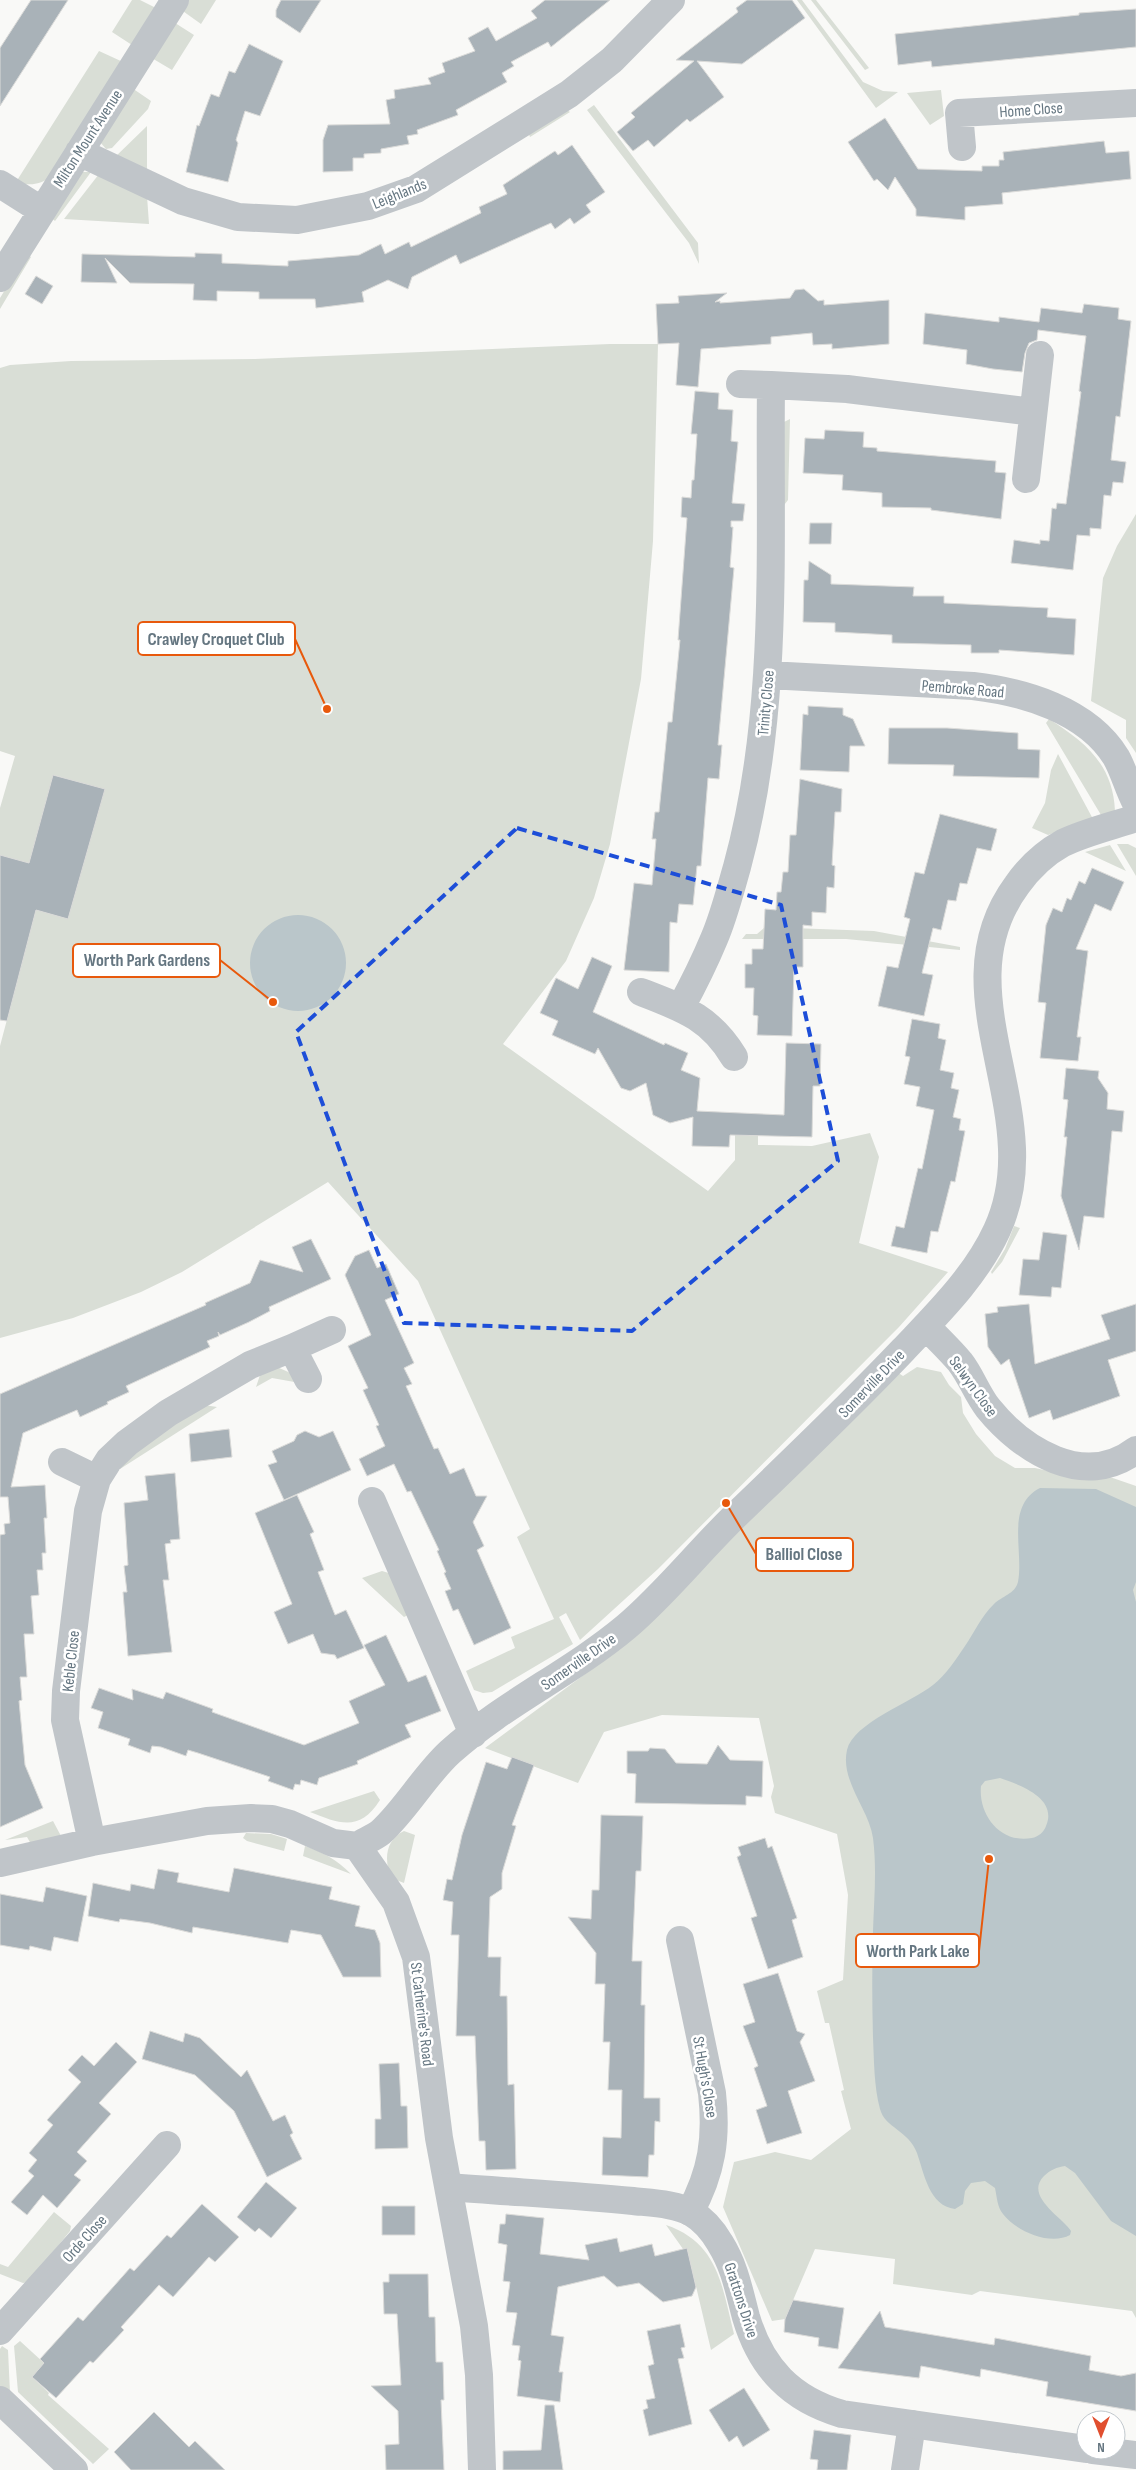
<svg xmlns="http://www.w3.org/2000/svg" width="1136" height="2470" font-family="'Sofia Sans Condensed',sans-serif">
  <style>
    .green { fill: #d9ded6 }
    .water { fill: #bac6ca; fill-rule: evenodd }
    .building { fill: #a9b2b8; stroke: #dbdbd9 }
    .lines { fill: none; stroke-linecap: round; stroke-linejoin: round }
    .minor { stroke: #c0c5c9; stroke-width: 28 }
    .tertiary { stroke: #c0c5c9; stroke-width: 28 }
    .marked { fill: none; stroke: #1d4ed8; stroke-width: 4; stroke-dasharray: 10 6; stroke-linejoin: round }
    .labels { text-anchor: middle; stroke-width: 5; stroke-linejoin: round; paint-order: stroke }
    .street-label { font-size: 16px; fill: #657681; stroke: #fff }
    .leader { fill: none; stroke: #e8590c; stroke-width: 2 }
    .callout-dot { fill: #e8590c; stroke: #fff; stroke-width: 2 }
    .callout { fill: #fff; stroke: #e8590c; stroke-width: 2 }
    .callout-label { font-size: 18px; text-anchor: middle; font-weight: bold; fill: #657681 }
  </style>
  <rect width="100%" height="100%" fill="#f9f9f7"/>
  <path class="green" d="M132 0H140L156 8 132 45 112 32Z
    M185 0H216L201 24 180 9Z
    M797 0H802L863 82 883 91 898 92 876 108Z
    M811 0H816L869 68 865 70Z
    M172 21 194 35 172 70 150 57Z
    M99 51 123 62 51 177C39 185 30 186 16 182Z
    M132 88 151 101 148 109 112 148 106 149 100 142Z
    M941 90 944 116 930 125 907 93Z
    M594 105 698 243 699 264 689 243 587 110Z
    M567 110 570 112 530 137 528 132Z
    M147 126V176L112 160Z
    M79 172H91L55 221 50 217Z
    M99 174 147 196 149 224 64 219Z
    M27 254 31 257 0 309V298Z
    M610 344H658L653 541 641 679 610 844 594 898 566 961 503 1044 708 1191 735 1160V1132L758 1135V1145L812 1146 870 1133 879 1157 859 1243 948 1272 899 1327 658 1569 580 1640 566 1613 559 1617 573 1644 492 1692 483 1693 474 1690 466 1671 515 1648 511 1637 554 1619 517 1537 530 1529 418 1281 328 1182 182 1272 141 1292 73 1318 0 1338V1046L36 910 68 919 104 789 54 775 29 863 0 855V808L15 756 0 751V368L10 365 71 361 255 359Z
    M790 419 788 500 781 509 784 422Z
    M1136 514V753L1126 738V720L1091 701 1103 578 1117 546Z
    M1049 719C1085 742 1113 764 1115 811L1101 815 1046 723Z
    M1058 754 1093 819 1048 835 1032 828 1045 803 1051 770Z
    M1117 844H1128L1136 848V876Z
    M1110 845 1126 871 1085 852Z
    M765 927 874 931 960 947V950L846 939H742L746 934H757Z
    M1014 1226 1020 1228 1002 1262 992 1274 991 1272 1005 1249Z
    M277 1367 295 1375 300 1383 272 1378 256 1387 261 1372Z
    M917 1367 941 1372 949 1385 961 1397 963 1413 976 1434 995 1456 1015 1468H1035L1072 1476H1107L1136 1486V2318L1132 2311 980 2291 972 2295 893 2284 895 2259 815 2249 785 2319 772 2321 723 2207 734 2162 775 2152 811 2160 851 2129 841 2091 844 2090 829 2023H825L817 1991 843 1980 848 1895 837 1834 775 1813 771 1797 774 1786 759 1718 662 1715 604 1732 578 1783 485 1748 604 1660 897 1372 903 1376Z
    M204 1405 217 1407 120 1469C124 1454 188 1415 204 1405Z
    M382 1571 392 1574 410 1614 404 1617 362 1578Z
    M374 1791 380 1800C360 1832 340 1824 310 1812Z
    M53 1821 61 1836 31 1844 27 1837 5 1840Z
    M404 1831 415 1835 404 1883 391 1878C384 1860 385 1840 404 1831Z
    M246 1833 271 1834 287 1839 284 1851 247 1841 243 1838Z
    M305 1846C323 1852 337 1860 351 1874L303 1856Z
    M54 2212 71 2226 70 2231 29 2282 23 2283 0 2274V2264L8 2267Z
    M666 2225C719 2243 722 2287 734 2334L711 2350 687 2248 683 2249Z
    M20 2341 44 2363 32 2377 49 2393 48 2395 109 2449 93 2464 18 2392 14 2346Z
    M2 2346 8 2350 10 2393H0V2349Z"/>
  <path class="water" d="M250 963a48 48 0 1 1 96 0a48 48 0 1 1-96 0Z
    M1040 1488 1096 1489 1136 1507V1582L1133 1590 1136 1602V2236L1111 2221 1075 2173 1065 2166C1057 2167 1050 2170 1044 2176 1024 2196 1062 2217 1071 2231L1070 2235C1050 2246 1016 2231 1003 2214 997 2207 997 2197 995 2188L985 2181 971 2183 965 2191 963 2204 955 2209C929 2206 924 2173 917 2153 908 2130 885 2128 880 2109 874 2087 874 2060 873 2037 872 2002 872 1967 873 1931 874 1900 877 1869 873 1838 869 1809 840 1781 847 1750 853 1723 912 1702 933 1685 946 1675 956 1659 965 1646 974 1633 982 1615 994 1604 1002 1596 1015 1594 1018 1582 1024 1551 1005 1506 1040 1488ZM1000 1778C1020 1785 1058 1798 1046 1826 1044 1832 1038 1837 1032 1838 1000 1844 978 1814 981 1786L985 1781Z"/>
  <path class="building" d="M31 0H68L0 106V48Z
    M281 0H321L300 33 276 17V10Z
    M545 0H610L551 47 548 42 511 62 514 66 502 73 507 82 456 110 458 115 417 130 418 134 407 136 409 144 381 149V153L364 154V158H353V171L323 172V140L328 125 390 124 386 100 395 98 394 90 431 84 428 78 445 72 442 63 475 51 468 38 488 27 496 41 537 18 531 11Z
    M747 0H792L805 18 742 64 697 61 724 97 690 122 687 119 654 147 648 140 633 151 617 132 635 117 631 113 694 61 676 60 738 12 736 8Z
    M1136 9V47L932 67 931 61 898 65 895 34 1079 15V13Z
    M249 44 283 61 260 116 245 111 236 140 238 143 228 182 186 172 197 125 199 126 211 94 219 97 229 71 235 73Z
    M885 118 918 169 982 171V166H999V160H1004L1003 152 1104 141 1106 153 1129 151 1131 179 1002 193 1003 204 965 207V220L916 216V209L895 177 888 190 877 179 874 181 848 142Z
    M572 145 605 192 586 205 591 212 574 224 570 218 555 229 551 223 460 264 456 255 412 277 408 289 388 280 362 292 364 302 316 308 315 299H259V292L217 291V301L193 300 194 284 130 283 105 258 117 283 81 282 82 254 195 257V253L222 254V263L288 266V261L359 255 381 244 385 254 409 242 411 247 481 213 479 207 507 194 503 185 555 151 558 155Z
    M36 276 53 286 42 304 25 294Z
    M804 289 818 301 824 300V305L889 300V344L832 349V344L813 345 812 333 771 337V344L701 349 698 387 676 385 679 343 658 344 656 304 679 303 678 296 727 293 715 302 720 301V303L790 298 795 290Z
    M1084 304 1119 308 1118 319 1131 321 1120 417 1116 416 1111 460 1126 462 1123 483 1113 482 1111 496 1104 495 1101 529 1090 528V536L1077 535 1073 570 1011 563 1014 540 1040 544V540L1049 541 1052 508 1056 509 1057 503 1066 504 1081 392 1079 391 1086 336 1038 330 1037 340 1029 343 1025 353 1022 372 993 369 966 364 967 350 923 344 925 313 999 322V317L1039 322 1041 308 1082 313Z
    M695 391 719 393 718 409 733 410 731 441 738 442 732 503 745 504 743 521H731V527H733L730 567 734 568 718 745H722L719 779 708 778 701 866H697L693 905 679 904 677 923 670 922 669 972 624 970 634 883 652 885 656 839H652L655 812H659L668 722H672L680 640H678L687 518 681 517 682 497 691 498 692 480H694L697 434H691Z
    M825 430 864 432 863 447 877 448V451L996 461 995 472 1006 473 1001 519 931 510V508L882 507V493L842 490 843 475 803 473 805 438 824 439Z
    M810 523H832L831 544H809Z
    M809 561 831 575V584L914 587 913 596H944V603L1048 608 1047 617 1076 619 1074 655 999 650V653H971V645L892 643V635L835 632V623L803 622 804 580H808Z
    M808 706 843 708V715L853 719 865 746H850L849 772 800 770 803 714 808 715Z
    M889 728H947L1018 733V749L1040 750 1039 778 953 776 954 765 888 764Z
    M53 775 105 789 68 919 36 910 7 1021 0 1020V855L29 863Z
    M800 779 842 789 841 812H835L832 865 835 866 834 888 827 887 826 913 812 912V926L803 925V967H794L792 1036 757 1035 758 1016 753 1015 754 988H745V964H752V949H763L765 909 776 910 777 892H781L783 872H788L790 835H796Z
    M940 814 997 829 991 851 977 848 967 884 960 883 956 901 948 900 941 930 933 928 922 973 933 975 924 1016 878 1006 887 966 898 968 910 919 904 917 915 872 924 874Z
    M1092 868 1124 882 1111 911 1095 904 1076 949 1088 951 1077 1037H1081L1078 1061 1040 1058 1046 1003 1038 1002 1046 925 1053 908 1062 912 1067 898 1071 900 1079 881 1085 884Z
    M592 957 612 966 593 1012 664 1045 665 1043 688 1053 681 1070 700 1078 697 1111 784 1115 786 1043 821 1044 820 1086H813L812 1137 730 1135 729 1147 692 1146 693 1117 670 1123 653 1115 646 1083 630 1091 621 1088 598 1048 595 1054 552 1035 558 1021 540 1013 556 978 578 989Z
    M912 1019 940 1024 938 1038 946 1040 940 1070 954 1073 951 1088 959 1090 953 1117 961 1119 959 1130 965 1131 955 1182 951 1181 938 1232 931 1231 927 1253 891 1246 896 1226 904 1228 918 1168 922 1169 934 1110 916 1106 920 1087 904 1084 910 1057 905 1056Z
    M1066 1068 1099 1071 1098 1078 1108 1093 1107 1109 1124 1111 1122 1132 1112 1131 1104 1218 1084 1216 1079 1250 1061 1196 1067 1137H1064L1068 1100 1063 1099Z
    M1043 1232 1067 1235 1061 1288 1052 1287 1051 1297 1019 1295 1023 1259 1039 1260Z
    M311 1239 331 1279 269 1307 270 1311 249 1322 220 1335 218 1332 219 1336 207 1341 210 1347 126 1386 129 1392 107 1402 108 1404 80 1417 77 1410 23 1433 11 1487 45 1485 47 1518H44L46 1553H42L43 1570H37L39 1595 31 1596 34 1634H24L27 1677H20L22 1700 19 1701 25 1765 43 1808 0 1827V1535L5 1534 4 1524 10 1523 8 1497H0V1394L206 1305 205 1303 250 1283 260 1260 303 1272 292 1247Z
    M369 1250 377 1268 386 1264 399 1294 385 1300 414 1363 404 1368 412 1384 406 1386 434 1449 438 1448 450 1474 464 1468 476 1496H487L473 1522 484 1546 477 1550 511 1628 474 1645 458 1609 453 1611 445 1591 451 1589 444 1573 446 1572 437 1551 439 1550 411 1491 407 1492 394 1464 367 1476 359 1459 385 1446 376 1426 379 1425 363 1390 368 1388 348 1346 371 1335 345 1275 355 1256Z
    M1029 1304 1035 1364 1110 1339 1101 1315 1136 1304V1351L1108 1360 1120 1396 1053 1420 1050 1410 1029 1418 1009 1359 1001 1365 988 1347 985 1314 998 1312 997 1307Z
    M229 1429 232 1457 191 1462 189 1434Z
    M305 1431 319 1437 333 1431 351 1470 284 1500 268 1465 277 1462 272 1451 294 1441 297 1435Z
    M175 1473 180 1539 170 1540 171 1543 165 1544 169 1580H163L172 1652 128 1656 123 1592H127L124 1566 128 1565 124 1503 148 1500 145 1476Z
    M297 1495 314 1532 310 1534 324 1570 318 1572 335 1615 346 1610 364 1648 337 1659 335 1655 321 1653 313 1634 288 1644 274 1612 292 1604 255 1513Z
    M386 1635 408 1682 426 1675 441 1711 405 1725 411 1737 357 1761 358 1764 319 1778 317 1785 301 1780 300 1785 295 1784 293 1790 268 1781 270 1777 198 1753 188 1750 186 1756 161 1747 152 1746 150 1753 128 1745 130 1739 98 1728 103 1712 91 1708 99 1688 133 1700 132 1689 163 1699 166 1692 213 1709 212 1712 304 1745 359 1723 349 1701 385 1685 364 1645Z
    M718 1745 730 1760 763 1761 762 1797 746 1796V1805L635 1803 636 1774 627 1773V1751H648L650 1748 665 1749 676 1763 707 1764Z
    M512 1757 534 1765 512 1825 516 1826 502 1873V1889L490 1897 488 1957H501L500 1996H507L508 2085 514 2084 516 2169 486 2170 485 2141H479L475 2036H456L459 1935H451L453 1902 443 1900 447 1879 452 1880 462 1835 486 1762 507 1769Z
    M601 1815 643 1816 641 1871H636L632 1961H642L641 2005H645L644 2098H660V2122L655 2121 654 2155H649L648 2177 602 2175 603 2137 621 2138 622 2090H608L610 2042H603L605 1984H595L596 1953 568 1917 591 1919 592 1890H599Z
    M765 1838 768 1848 772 1846 797 1918 792 1920 803 1957 768 1969 751 1918 757 1916 737 1857 741 1855 738 1847Z
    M234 1868 332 1887 329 1899 360 1906 355 1926 375 1930 380 1943 381 1977H343L321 1935 291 1930 288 1943 193 1927 192 1933 150 1923 120 1919 119 1922 88 1916 93 1883 130 1891 131 1884 154 1889 158 1869 179 1873 177 1882 229 1892Z
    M46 1887 87 1896 78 1942 54 1937 51 1951 30 1946 29 1950 0 1945V1894L43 1902Z
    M778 1973 797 2031 805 2034 800 2042 815 2081 788 2091 802 2133 767 2144 756 2110 767 2106 754 2068 758 2066 743 2026 755 2022 743 1984Z
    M150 2031 183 2042 185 2033 200 2038 241 2077 247 2070 273 2121 285 2115 293 2133 290 2135 302 2159 267 2177 234 2111 195 2075 142 2059Z
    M116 2042 137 2062 99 2103 111 2114 77 2152 87 2161 74 2175 81 2180 57 2208 43 2195 27 2215 11 2202 34 2176 28 2171 37 2160 29 2153 53 2125 47 2120 81 2082 68 2070 82 2055 94 2066Z
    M399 2063 401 2106H407L408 2148 375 2149V2119H381L379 2064Z
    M266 2182 297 2208 271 2238 259 2228 255 2232 237 2217Z
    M202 2204 239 2237 215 2262 209 2257 173 2297 159 2285 121 2327 124 2330 93 2363 90 2361 56 2398 32 2377 44 2363 40 2359 78 2317 83 2321 130 2268 134 2271 167 2235 171 2238Z
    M382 2206H415V2235H382Z
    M506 2214 544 2218 540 2254 589 2260 585 2245 617 2238 620 2252 652 2244 655 2256 687 2248 696 2287 692 2296 663 2302 639 2283 617 2287 604 2276 558 2287 551 2335 564 2337 559 2372H563L560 2402 517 2396 521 2361 518 2360 520 2346 512 2345 517 2313 506 2312 510 2282 503 2281 507 2245 498 2243 500 2224H505Z
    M389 2274H428L429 2317H435L436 2362H443L444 2400H441L444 2470H386L385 2445 399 2444 398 2411 371 2386 401 2385 397 2314H384L383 2282H389Z
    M793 2300 844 2308 838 2349 818 2346 819 2338 784 2332 785 2319Z
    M880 2311 885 2327 994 2345 995 2338 1091 2356 1089 2370 1121 2376 1136 2373V2411L1046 2396 1048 2382 981 2369 980 2377 921 2366 919 2378 838 2368Z
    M680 2324 685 2347 681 2348 684 2358 678 2359 692 2424 649 2436 643 2410 648 2408 646 2400 655 2398 648 2366 654 2364 647 2331Z
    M744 2388 770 2430 743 2447 737 2436 729 2442 709 2410Z
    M545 2405H554L563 2470H503V2451L541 2450Z
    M154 2412 189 2447 195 2441 225 2470H131L114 2452Z
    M814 2430 851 2435 847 2470H817L818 2460 810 2459Z"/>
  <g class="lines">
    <path class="minor" d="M962 147 959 113 1136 103
      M79 152 183 201 238 217 297 220 368 206 416 189 569 94 612 60 671 0
      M0 184 41 210
      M0 278 175 0
      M740 384 771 385
      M1026 479 1040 355
      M768 675 973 686C1024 692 1087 710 1116 757 1124 771 1128 788 1136 803
      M641 992C682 1008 710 1017 734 1057
      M681 1007C693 985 704 963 714 939 724 916 730 891 737 867 780 710 769 546 771 385L847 389 1033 412
      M926 1326C937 1338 949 1349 960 1362 971 1376 977 1394 988 1408 1022 1450 1084 1490 1136 1450
      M308 1379 292 1348 332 1330
      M62 1462 97 1479 88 1511 66 1691 65 1720 92 1842
      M97 1479 109 1460 127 1443 168 1413 250 1365 292 1348
      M372 1501 473 1734
      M357 1846C365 1841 375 1837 381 1832 407 1808 424 1776 450 1752 503 1704 571 1673 626 1627 664 1595 698 1552 734 1517 791 1462 848 1408 903 1350 937 1314 976 1276 997 1230 1051 1113 937 993 1017 885 1029 868 1045 853 1063 843 1086 832 1112 826 1136 818
      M0 1863 92 1842 207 1821 251 1818 272 1819 290 1824 333 1843 357 1846 396 1902 416 1957 439 2138 474 2326 479 2375 482 2470
      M680 1940 712 2093C717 2138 712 2172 690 2212
      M0 2331 167 2145
      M0 2400 74 2470
      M905 2470 912 2424"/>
    <path class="tertiary" d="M449 2187C510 2192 572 2195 633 2201 651 2203 677 2204 692 2213 704 2220 713 2231 720 2243 735 2267 739 2291 746 2317 761 2368 791 2399 842 2414L1086 2449
      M1093 2450 1136 2455"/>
  </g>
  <path class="marked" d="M517 828 781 905 838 1161 632 1331 404 1323 296 1032Z"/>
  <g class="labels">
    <g class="street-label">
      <text transform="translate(1031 109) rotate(-4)" y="6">Home Close</text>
      <text transform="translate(87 138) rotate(-57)" y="6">Milton Mount Avenue</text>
      <text transform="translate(399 193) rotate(-22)" y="6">Leighlands</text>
      <text transform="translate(963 688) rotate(5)" y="6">Pembroke Road</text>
      <text transform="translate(765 703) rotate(-85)" y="6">Trinity Close</text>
      <text transform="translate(871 1383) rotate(-46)" y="6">Somerville Drive</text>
      <text transform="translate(974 1386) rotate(54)" y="6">Selwyn Close</text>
      <text transform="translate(70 1661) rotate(-84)" y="6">Keble Close</text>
      <text transform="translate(578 1661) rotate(-35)" y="6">Somerville Drive</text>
      <text transform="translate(423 2014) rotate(83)" y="6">St Catherine's Road</text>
      <text transform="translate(706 2077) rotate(80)" y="6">St Hugh's Close</text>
      <text transform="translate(84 2238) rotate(-48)" y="6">Orde Close</text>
      <text transform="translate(742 2300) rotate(72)" y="6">Grattons Drive</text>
    </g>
  </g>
  <path class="leader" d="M327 709L295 639M273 1002L220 960M726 1503L756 1554M989 1859L979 1951"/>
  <g class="callout-dot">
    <circle cx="327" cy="709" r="5"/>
    <circle cx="273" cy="1002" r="5"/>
    <circle cx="726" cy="1503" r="5"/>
    <circle cx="989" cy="1859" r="5"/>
  </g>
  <g class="callout">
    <rect x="138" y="622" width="157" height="33" rx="5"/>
    <rect x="73" y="944" width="147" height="33" rx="5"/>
    <rect x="756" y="1538" width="97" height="33" rx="5"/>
    <rect x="856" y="1934" width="123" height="33" rx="5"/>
  </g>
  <g class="callout-label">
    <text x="216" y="645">Crawley Croquet Club</text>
    <text x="147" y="966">Worth Park Gardens</text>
    <text x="804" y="1560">Balliol Close</text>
    <text x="918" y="1957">Worth Park Lake</text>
  </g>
  <g transform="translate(1101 2435) rotate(180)"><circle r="24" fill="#ffffff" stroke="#c1c8cd"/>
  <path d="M0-4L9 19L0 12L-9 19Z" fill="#e14f2f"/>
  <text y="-8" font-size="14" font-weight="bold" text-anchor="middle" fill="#657681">N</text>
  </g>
</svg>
